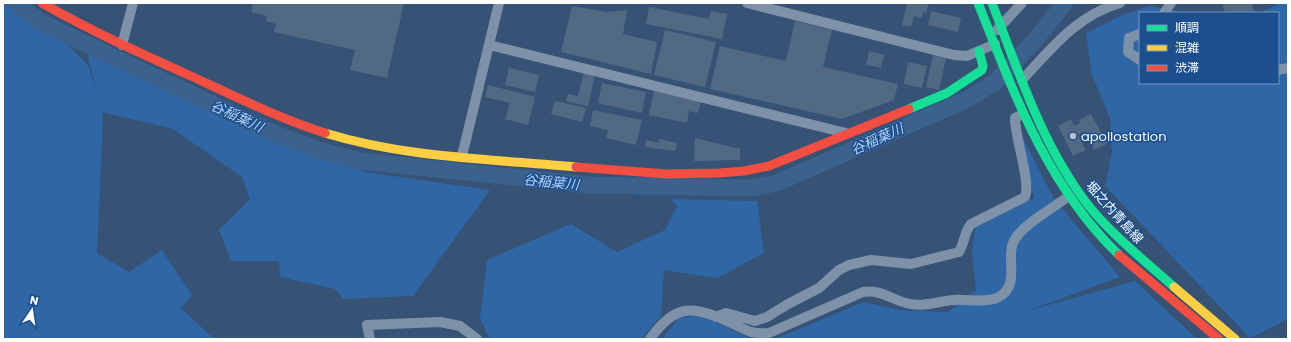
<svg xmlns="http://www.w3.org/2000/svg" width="1291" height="342" font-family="Poppins,'Noto Sans JP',sans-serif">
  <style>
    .green { fill: #2f66a5 }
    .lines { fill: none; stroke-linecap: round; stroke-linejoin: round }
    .river { stroke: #3b618d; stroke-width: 17 }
    .building { fill: #526984 }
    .street { stroke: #7d92a8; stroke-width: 10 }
    .fast { stroke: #16e098; stroke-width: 9 }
    .slow { stroke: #ffcf43; stroke-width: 9 }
    .jam { stroke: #f24e42; stroke-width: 9 }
    .poi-dot { fill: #b9c2ce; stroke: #1b4f8f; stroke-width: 1.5 }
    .labels { text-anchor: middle; stroke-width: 3; stroke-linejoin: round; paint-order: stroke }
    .poi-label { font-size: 13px; fill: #fff; stroke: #1b4f8f; text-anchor: start }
    .street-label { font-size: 13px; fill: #fff; stroke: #1b4f8f }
    .water-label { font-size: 14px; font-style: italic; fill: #b5d3f5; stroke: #1b4f8f }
  </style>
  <rect width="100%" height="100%" fill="#365274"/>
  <path class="green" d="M3 3H7L19 15 68 44 89 67 97 94 87 53 274 140 366 172 490 190 413 296 343 299 335 289 280 277 279 261H231L219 230 250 199 242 177 173 129 102 112 103 118 97 253 129 272 162 250 192 295 181 308 214 339H3Z
    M1280 3H1288V319L1250 338 1105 186 1112 152 1110 118 1092 75 1086 33 1124 14 1150 6 1187 13H1140V83H1278V13H1260Z
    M1022 136 1054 199 1120 277 1027 311 1135 281 1197 339H775L863 302 900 310 948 312 976 290 972 252 975 228 1034 198Z
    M670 199 757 201 764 253 717 278 664 270 661 316 641 339H490L480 319 487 260 571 224 617 252 665 230 677 206Z
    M701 315 751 339H662L679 318Z"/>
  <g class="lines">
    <path class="river" d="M16 3 44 24 273 133 318 150 361 161 589 185 751 188 777 183 968 99 995 82 1036 39 1065 3"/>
  </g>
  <path class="building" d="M253 3H404L387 78 350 70 355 50 274 32 276 24 266 21 267 16 251 12Z
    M907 3H929L926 13 923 12 922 18 914 16 911 27 902 25Z
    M1222 3H1256L1252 5 1254 12 1227 13 1225 12Z
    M572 6 606 12 627 10 623 34 657 42 651 74 561 52Z
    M649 7 709 19 711 11 727 14 722 39 646 24Z
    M931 11 961 18 958 32 928 25Z
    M795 21 832 30 823 67 898 84 894 100 842 119 710 89 720 46 786 61Z
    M665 30 716 42 705 87 654 75Z
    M869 51 884 55 881 68 866 65Z
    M933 55 946 58 939 90 926 87Z
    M908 62 927 66 922 88 904 84Z
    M509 68 539 75 535 92 505 85Z
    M584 72 595 75 588 106 566 101 568 94 578 96Z
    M602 83 646 92 642 113 598 103Z
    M488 85 535 97 528 125 505 119 510 103 485 97Z
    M654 90 701 100 698 113 689 111 687 123 649 115Z
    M555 101 586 108 582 122 551 114Z
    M593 110 642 120 636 145 606 138 608 130 590 126Z
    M1091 114 1107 144 1094 150 1085 131 1078 135 1086 150 1073 156 1058 126 1071 119 1074 126 1080 123 1079 120Z
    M695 138 740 149V160L694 161Z
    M659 139 677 143 675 151 645 147 646 140 659 143Z"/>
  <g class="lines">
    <path class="street" d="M747 3 954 55 967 56 995 44
      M1164 13 1171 3
      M997 30 1022 3
      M1140 34 1129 38 1128 52 1140 60
      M122 45 133 3
      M489 45 846 133
      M1278 70 1288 68
      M1022 80C1052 48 1076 16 1120 3
      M462 156 499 3
      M716 317 726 313 755 321 767 317 788 304 819 288 839 270 849 265 871 260 911 264 959 252C965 242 964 232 971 224L1025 197C1031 182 1015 138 1015 118L1023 114
      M370 339 367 325 440 322 460 326 477 339
      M650 339C674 305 692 304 729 322 745 329 750 335 769 333L863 292C879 289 891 299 906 303 922 308 939 301 954 300 968 299 984 303 997 298 1021 287 1006 259 1013 243 1020 226 1053 208 1069 196"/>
    <path class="fast" d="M978 3C1014 93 1047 186 1119 255
      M992 3C1019 73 1042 145 1088 205 1113 236 1145 261 1174 287
      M909 109 947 93 982 70 983 66 979 51"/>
    <path class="slow" d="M325 133C406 158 492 159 576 167
      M1174 287 1235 339"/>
    <path class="jam" d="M42 3C91 31 142 54 193 77 236 97 279 118 325 133
      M576 167 667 174 719 173 744 171 769 166 909 109
      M1119 255 1219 339"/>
  </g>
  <circle class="poi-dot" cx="1073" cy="136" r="4"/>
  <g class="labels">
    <g class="poi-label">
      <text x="1081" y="141">apollostation</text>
    </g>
    <g class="street-label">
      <text transform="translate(1115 212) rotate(48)" y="5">堀之内青島線</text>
    </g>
    <g class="water-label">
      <text transform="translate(237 116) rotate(25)" y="5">谷稲葉川</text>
      <text transform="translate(877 139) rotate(-24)" y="5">谷稲葉川</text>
      <text transform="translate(551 182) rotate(6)" y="5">谷稲葉川</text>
    </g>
  </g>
  <rect width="1291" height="342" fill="none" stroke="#ffffff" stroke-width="8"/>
  <rect x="1139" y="12" width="140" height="72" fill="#1b4f8f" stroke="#7695bc"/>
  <rect x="1147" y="25" width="20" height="6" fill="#16e098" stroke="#7695bc"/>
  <text x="1175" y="32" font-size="12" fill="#ffffff">順調</text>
  <rect x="1147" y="45" width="20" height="6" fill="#ffcf43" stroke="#7695bc"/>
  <text x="1175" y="52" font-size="12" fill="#ffffff">混雑</text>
  <rect x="1147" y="65" width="20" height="6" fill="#f24e42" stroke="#7695bc"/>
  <text x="1175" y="72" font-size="12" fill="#ffffff">渋滞</text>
  <g transform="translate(32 310) rotate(13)" stroke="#1b4f8f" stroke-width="3" paint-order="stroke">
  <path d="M0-3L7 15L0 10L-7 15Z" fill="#ffffff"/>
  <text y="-6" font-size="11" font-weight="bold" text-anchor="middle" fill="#ffffff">N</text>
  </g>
</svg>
